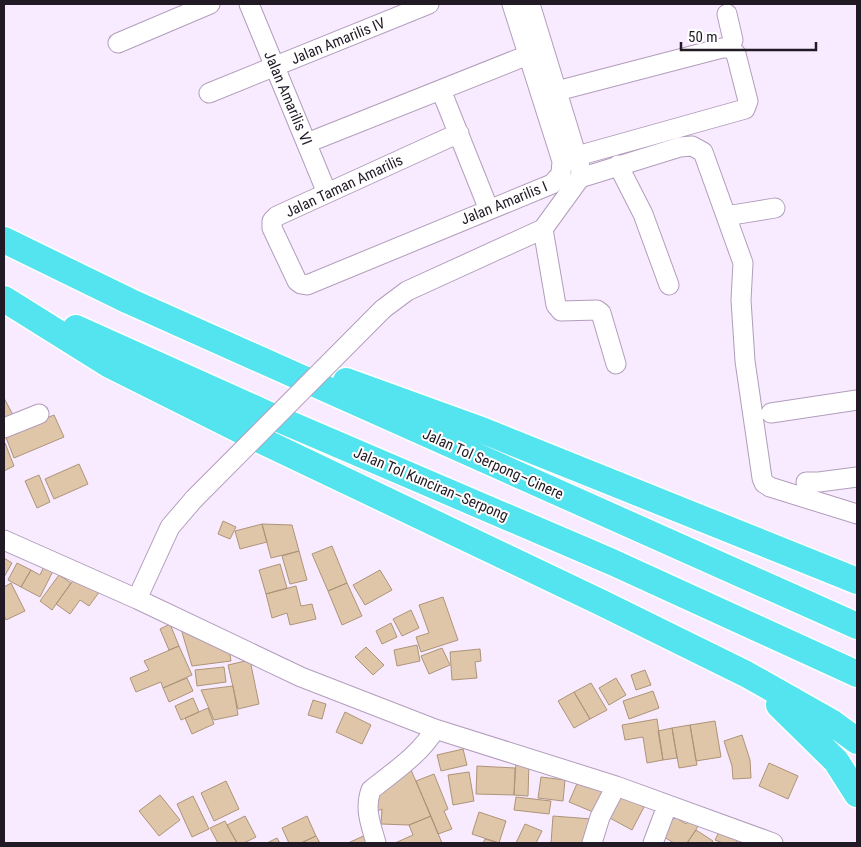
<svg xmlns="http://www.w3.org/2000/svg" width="861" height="847" font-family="'Roboto Condensed',sans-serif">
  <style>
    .building { fill: #e0c6a9; stroke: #ad9478 }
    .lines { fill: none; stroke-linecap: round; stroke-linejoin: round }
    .minor-casing { stroke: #b29dbc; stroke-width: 21 }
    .highway-casing { stroke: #fff; stroke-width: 29 }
    .minor { stroke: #fff; stroke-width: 19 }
    .highway { stroke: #53e4ef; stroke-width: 26 }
    .minor-bridge-casing { stroke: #b29dbc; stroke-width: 21; stroke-linecap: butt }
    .minor-bridge { stroke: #fff; stroke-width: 19 }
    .labels { text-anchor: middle; stroke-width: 4; stroke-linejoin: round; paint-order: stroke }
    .street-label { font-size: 15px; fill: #211a25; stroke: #fff }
  </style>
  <rect width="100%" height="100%" fill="#f8ebff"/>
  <path class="building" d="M4 398 13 415 4 419Z
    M54 415 64 437 14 458 5 435Z
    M5 443 14 466 4 471V444Z
    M79 464 88 484 54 499 45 479Z
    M39 475 50 502 37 508 25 481Z
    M223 521 236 527 230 539 218 534Z
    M262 524 292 525 299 551 271 558Z
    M262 524 267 542 240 549 235 531Z
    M332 546 347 583 328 591 312 554Z
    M299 551 307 580 290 584 282 556Z
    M4 558 12 563 4 577Z
    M17 563 31 570 21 587 8 580Z
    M45 564 54 569 40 597 21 587 31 570 40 575Z
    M280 564 287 588 266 594 259 570Z
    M380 570 392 590 365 605 353 585Z
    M59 575 71 583 52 610 40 601Z
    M75 578 100 591 89 606 80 600 70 614 56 604Z
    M11 583 25 611 6 620 4 615V587Z
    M347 583 362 616 342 625 328 591Z
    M296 586 301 606 312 604 316 619 290 625 287 613 272 618 266 594Z
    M443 597 458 640 421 652 416 637 429 633 419 605Z
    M411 610 419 628 402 636 393 619Z
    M179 622 228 644 231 661 192 666Z
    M391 623 397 637 382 644 376 631Z
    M170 624 179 646 169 650 160 629Z
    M417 645 420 661 397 666 394 650Z
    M179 646 192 675 163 688 161 682 136 692 130 678 149 670 144 661Z
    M366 647 384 665 373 675 355 657Z
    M442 648 450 665 429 674 421 656Z
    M480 649 481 661 475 662 477 678 452 680 450 652Z
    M250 660 259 704 238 709 228 665Z
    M224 667 226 682 197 686 195 670Z
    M645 670 651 685 636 690 631 675Z
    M187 678 193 691 169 702 163 688Z
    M616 678 626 695 609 705 599 688Z
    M591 683 607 710 590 719 574 692Z
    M233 686 238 715 214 720 201 690Z
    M653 691 659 708 629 719 623 701Z
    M574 692 590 719 574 728 558 701Z
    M193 698 199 712 181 720 175 706Z
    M313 700 326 704 322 719 308 715Z
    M208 708 214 724 192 734 185 718Z
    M345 712 371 725 362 744 336 732Z
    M657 719 663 760 647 763 643 737 625 740 622 725Z
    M715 721 721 757 696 761 690 725Z
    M690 725 697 765 679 768 672 728Z
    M672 728 677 758 663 760 658 731Z
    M742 735 750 760 751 778 733 779 732 766 724 741Z
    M463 749 467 765 441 771 437 755Z
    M516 762H529L528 796 514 795Z
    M769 763 798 776 788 799 759 786Z
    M477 766 515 768 514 795 476 794Z
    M411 770 431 816 409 825 381 824 382 809 378 811 370 794Z
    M469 772 474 801 453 805 448 775Z
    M434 774 448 809 444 811 452 829 438 834 416 781Z
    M541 777 565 780 563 801 538 798Z
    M579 779 603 789 593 812 569 802Z
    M226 781 239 809 214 821 201 793Z
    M160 795 180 820 159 836 139 811Z
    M620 795 644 807 632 830 608 817Z
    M193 796 209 829 192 837 177 804Z
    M516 797 551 801 549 814 514 810Z
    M479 812 506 821 499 843 472 834Z
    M672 815 686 824 689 819 699 825 687 843H674L659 834Z
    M245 816 256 837 244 843H237L227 825Z
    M307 816 316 836 301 843H289L282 828Z
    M431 816 442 843H395L413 835 409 825Z
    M553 816 592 819 590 843H551Z
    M225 821 227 825 237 843H218L210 828Z
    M525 824 542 831 536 843H516Z
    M696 830 713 841 711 843H687Z
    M720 830 739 838 736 843H723L715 840Z
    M368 834 372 843H348Z
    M316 836 320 843H301Z
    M277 838 280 843H267Z
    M485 839 499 843H483Z"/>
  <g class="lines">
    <g class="minor-casing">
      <path id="minor" d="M249 4 327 193
        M727 14 733 40 730 48
        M118 43 210 4
        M441 90 489 210
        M557 91 722 48H730L736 54 748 101 745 109 577 156
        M209 93 429 4
        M459 133 277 216 272 221V228L297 281 301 284 307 285 552 184 561 174 562 161 512 4
        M307 143 528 55
        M618 165 643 214 669 285
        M580 178 680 147 692 146 703 152 743 263 741 300 745 361 762 478 764 483 770 487 857 514
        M726 216 775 208
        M543 229 556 305 561 311 597 310 601 313 616 364
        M383 309 407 291 543 229 580 178 581 170 530 4
        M771 413 857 400
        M4 428 39 414
        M806 482H819L857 477
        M4 540 137 599 301 677 435 729 616 786 773 843
        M137 599 170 527 194 499
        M376 843C371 825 364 809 371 790 393 772 421 754 435 729
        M592 843 600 817 616 786
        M653 843 667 806"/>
    </g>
    <g class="highway-casing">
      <path id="highway" d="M4 240 129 301 857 626
        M4 299 108 364 254 437 602 603 746 674 831 722 857 741
        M76 328 276 418 612 562 857 674
        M346 381 484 431 857 581
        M779 705 836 761 857 794"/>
    </g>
    <use href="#minor" class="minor"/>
    <use href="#highway" class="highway"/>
    <g class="minor-bridge-casing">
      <path id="minor-bridge" d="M194 499 383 309"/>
    </g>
    <use href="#minor-bridge" class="minor-bridge"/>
  </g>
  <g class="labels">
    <g class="street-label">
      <text transform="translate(338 41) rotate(-22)" y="5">Jalan Amarilis IV</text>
      <text transform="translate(288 98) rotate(67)" y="5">Jalan Amarilis VI</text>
      <text transform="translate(344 186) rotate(-25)" y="5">Jalan Taman Amarilis</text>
      <text transform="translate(504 203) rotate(-22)" y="5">Jalan Amarilis I</text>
      <text transform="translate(493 464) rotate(24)" y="5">Jalan Tol Serpong–Cinere</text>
      <text transform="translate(431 484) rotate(23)" y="5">Jalan Tol Kunciran–Serpong</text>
    </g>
  </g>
  <rect width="861" height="847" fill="none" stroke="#211a25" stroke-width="10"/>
  <path d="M681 42v8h135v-8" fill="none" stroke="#211a25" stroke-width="2.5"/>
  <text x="688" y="42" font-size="15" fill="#211a25" stroke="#ffffff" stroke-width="4" paint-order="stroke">50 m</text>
</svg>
